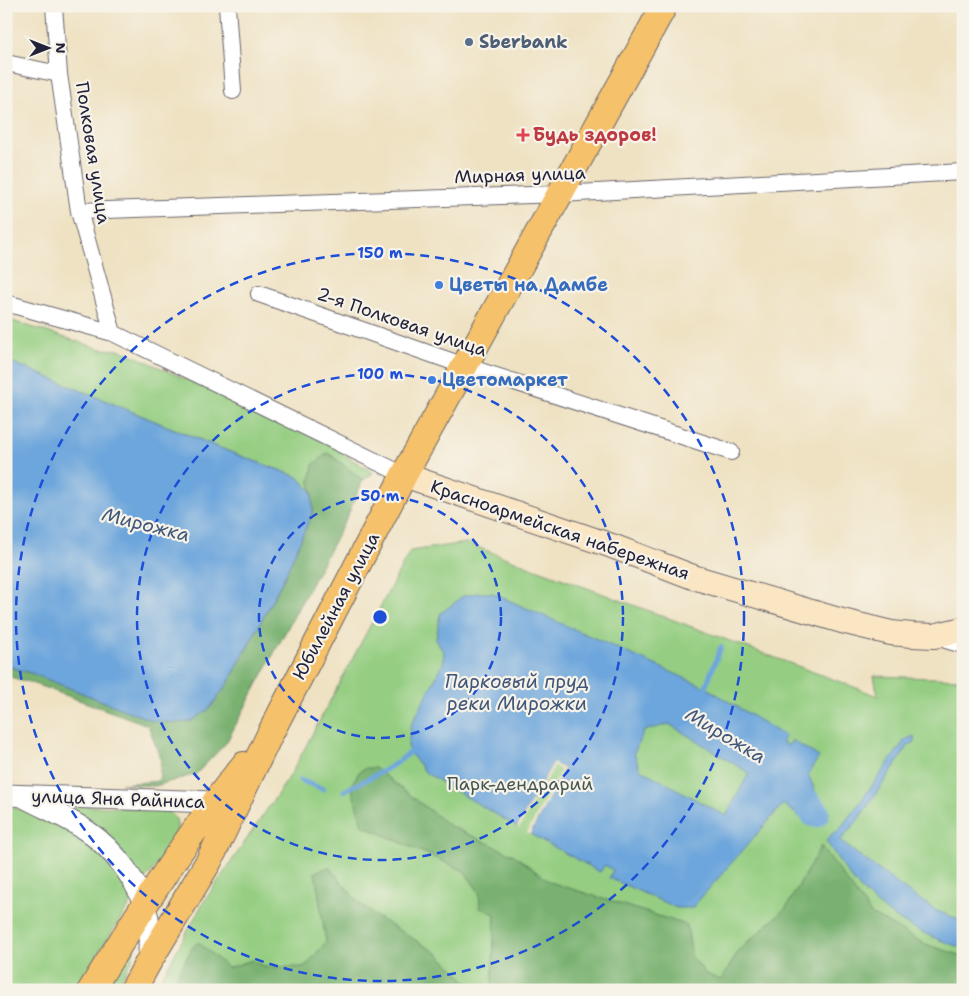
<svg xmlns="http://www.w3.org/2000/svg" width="969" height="996" font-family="'Shantell Sans',sans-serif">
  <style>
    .green { fill: #95ce82; stroke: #5c785e }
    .forest { fill: #78b170; stroke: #4d6a56 }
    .water { fill: #6da6dc; stroke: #48648c; fill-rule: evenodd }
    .pier { fill: #efe2c3 }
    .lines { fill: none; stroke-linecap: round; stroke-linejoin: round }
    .stream { stroke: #6da6dc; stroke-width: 5 }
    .river { stroke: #6da6dc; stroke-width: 29 }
    .minor-casing { stroke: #6a656b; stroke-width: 18 }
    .tertiary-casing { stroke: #6a656b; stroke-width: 23 }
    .secondary-casing { stroke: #6a656b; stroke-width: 26 }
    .primary-casing { stroke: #6a656b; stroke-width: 28 }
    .minor { stroke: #fff; stroke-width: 16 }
    .tertiary { stroke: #fff; stroke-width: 21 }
    .secondary { stroke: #fbe6c4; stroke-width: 24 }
    .primary { stroke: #f5c16b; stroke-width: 26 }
    .ring { fill: none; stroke: #1d4ed8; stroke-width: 2.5; stroke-dasharray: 9 6 }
    .service-dot { fill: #5c6f8a; stroke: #f7f3e8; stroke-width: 2 }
    .health-dot { fill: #e0444e; stroke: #f7f3e8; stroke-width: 2 }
    .shop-dot { fill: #3f7fe0; stroke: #f7f3e8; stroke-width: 2 }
    .labels { text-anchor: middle; stroke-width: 4.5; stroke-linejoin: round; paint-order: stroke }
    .service-label { font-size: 18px; font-weight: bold; fill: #4e5e75; stroke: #f7f3e8; text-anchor: start }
    .health-label { font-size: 18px; font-weight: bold; fill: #be3a42; stroke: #f7f3e8; text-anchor: start }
    .street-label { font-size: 18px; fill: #22223b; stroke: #f7f3e8 }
    .shop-label { font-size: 18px; font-weight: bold; fill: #366cbe; stroke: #f7f3e8; text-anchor: start }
    .park-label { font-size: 18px; fill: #445650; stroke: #f7f3e8 }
    .water-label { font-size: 19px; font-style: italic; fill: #40577b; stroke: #f7f3e8 }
    .centre { fill: #1d4ed8; stroke: #f7f3e8; stroke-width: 2.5 }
    .ring-label { font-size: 15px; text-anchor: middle; font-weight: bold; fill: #1d4ed8; stroke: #f7f3e8; stroke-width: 4.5; stroke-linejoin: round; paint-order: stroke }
  </style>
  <rect width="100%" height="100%" fill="#f7f3e8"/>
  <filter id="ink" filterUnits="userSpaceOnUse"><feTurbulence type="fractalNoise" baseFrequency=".02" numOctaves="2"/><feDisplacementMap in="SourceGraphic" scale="10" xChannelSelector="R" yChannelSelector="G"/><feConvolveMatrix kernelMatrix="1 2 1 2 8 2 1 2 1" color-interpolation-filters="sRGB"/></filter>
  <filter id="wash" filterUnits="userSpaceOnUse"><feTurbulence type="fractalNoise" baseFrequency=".0096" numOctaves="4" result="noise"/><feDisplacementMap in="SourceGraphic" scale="20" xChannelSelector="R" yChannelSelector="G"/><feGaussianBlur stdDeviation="1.12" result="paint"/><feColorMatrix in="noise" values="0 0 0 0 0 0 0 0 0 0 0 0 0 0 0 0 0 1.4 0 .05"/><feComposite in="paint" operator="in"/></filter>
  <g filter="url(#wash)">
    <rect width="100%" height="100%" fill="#efe2c3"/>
    <path class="green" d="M6 319 101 349 121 350 327 443 373 473 363 480 327 453 310 482 312 492 298 477 230 452 6 360Z
      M466 543 878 696 874 676 963 679V990H155L203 903 290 776 410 551Z
      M70 805 166 810C196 824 157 863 145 880L141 878 92 824 70 809Z
      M6 807C17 807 26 811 36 815 85 833 106 857 133 900L74 990H6Z
      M138 930 132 960 115 990H100Z"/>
    <path class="forest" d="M328 453 363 480 347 517 226 743 196 774 155 786 121 784 159 781 161 759 148 725 29 682 6 676V666L31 673 229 682 285 576 313 511 312 492 310 482 313 465Z
      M367 768H375L450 826 514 855 550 882 687 925 692 957 706 974 721 980 740 949 786 908 821 846 871 914 925 944 963 956V990H492L495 914 480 908 479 892 464 871 362 825 351 785 360 771Z
      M329 867 358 902 377 917 437 953 476 990H169L192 948 198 942 228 968 252 960 266 967H305L326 942 315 872Z"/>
    <path class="water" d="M6 360 230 452 298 477 312 492 313 511 285 576 229 682 210 708 192 721 177 723 153 721 31 673 6 666Z
      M477 593H492L705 687 785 736 782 742 788 746 792 740 819 757 808 774 815 791 812 801 800 817 783 804 692 908H677L609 878 613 870 605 865 600 872 530 834 564 769 553 763 517 827 426 773 410 753 408 745 411 725 443 664 444 653 436 639 440 614 463 596ZM669 724 749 773 726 816 640 769 634 753 644 731Z
      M914 736 915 742 909 745 858 820 840 841 908 892 937 911 963 921V948C924 936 884 916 857 885 845 872 836 855 826 841L833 833 838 831 861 801 905 740Z"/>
    <path class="pier" d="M553 763 564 769 530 834 527 833 561 770 554 766 519 828 517 827Z"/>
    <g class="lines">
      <path class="stream" d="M703 693 721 647
        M300 780 323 789
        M344 791C360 782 405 763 412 748"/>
      <path class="river" d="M783 776 815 813"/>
    </g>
  </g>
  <g filter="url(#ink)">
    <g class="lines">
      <g class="minor-casing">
        <path id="minor" d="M54 6 59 74 79 211 113 333
          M227 6 233 91
          M6 63 59 74
          M79 211 560 194 963 172
          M259 294 465 366 731 452
          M6 303 113 333 404 475
          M936 637 963 645"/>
      </g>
      <g class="tertiary-casing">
        <path id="tertiary" d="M6 795 214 802
          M22 796C44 808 67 817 87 831 115 850 141 884 148 918 150 932 149 947 149 961"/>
      </g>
      <g class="secondary-casing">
        <path id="secondary" d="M404 475 612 546 693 577 842 621 891 633 912 635 934 636 963 629"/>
      </g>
      <g class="primary-casing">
        <path id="primary" d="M91 990C139 913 187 835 244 765
          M133 990 149 961 209 861 270 734 404 475 664 6"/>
      </g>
      <use href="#minor" class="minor"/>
      <use href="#tertiary" class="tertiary"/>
      <use href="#secondary" class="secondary"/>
      <use href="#primary" class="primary"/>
    </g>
  </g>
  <g class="ring">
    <circle cx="380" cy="617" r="121"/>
    <circle cx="380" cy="617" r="243"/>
    <circle cx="380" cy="617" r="364"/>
  </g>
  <circle class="service-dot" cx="469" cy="42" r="5"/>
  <path class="health-dot" d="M520.5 127.5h5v5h5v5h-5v5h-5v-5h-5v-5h5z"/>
  <g class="shop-dot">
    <circle cx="439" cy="285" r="5"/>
    <circle cx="432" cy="380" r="5"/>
  </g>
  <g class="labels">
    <g class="service-label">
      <text x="479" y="48">Sberbank</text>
    </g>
    <g class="health-label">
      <text x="533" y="141">Будь здоров!</text>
    </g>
    <g class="street-label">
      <text transform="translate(93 153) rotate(81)" y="6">Полковая улица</text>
      <text transform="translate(520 175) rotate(-2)" y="6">Мирная улица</text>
      <text transform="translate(402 322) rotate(19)" y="6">2-я Полковая улица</text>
      <text transform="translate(560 530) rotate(19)" y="6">Красноармейская набережная</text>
      <text transform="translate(336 606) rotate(-62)" y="6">Юбилейная улица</text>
      <text transform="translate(118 799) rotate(2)" y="6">улица Яна Райниса</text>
    </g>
    <g class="shop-label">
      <text x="449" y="291">Цветы на Дамбе</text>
      <text x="442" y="386">Цветомаркет</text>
    </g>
    <g class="park-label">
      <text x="520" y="790">Парк-дендрарий</text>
    </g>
    <g class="water-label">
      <text transform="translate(146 524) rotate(14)" y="7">Мирожка</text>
      <text x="517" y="688">Парковый пруд<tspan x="517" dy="22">реки Мирожки</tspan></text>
      <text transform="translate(726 735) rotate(31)" y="7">Мирожка</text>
    </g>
  </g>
  <circle cx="380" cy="617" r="8" class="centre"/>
  <g class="ring-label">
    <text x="380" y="258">150 m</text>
    <text x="380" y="379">100 m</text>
    <text x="380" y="501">50 m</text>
  </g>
  <rect width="969" height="996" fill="none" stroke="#f7f3e8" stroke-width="25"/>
  <g transform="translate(48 48) rotate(90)" stroke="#f7f3e8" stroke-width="4" paint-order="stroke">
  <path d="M0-4L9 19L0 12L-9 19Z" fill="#22223b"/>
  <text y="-8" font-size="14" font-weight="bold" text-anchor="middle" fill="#22223b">N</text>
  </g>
</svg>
